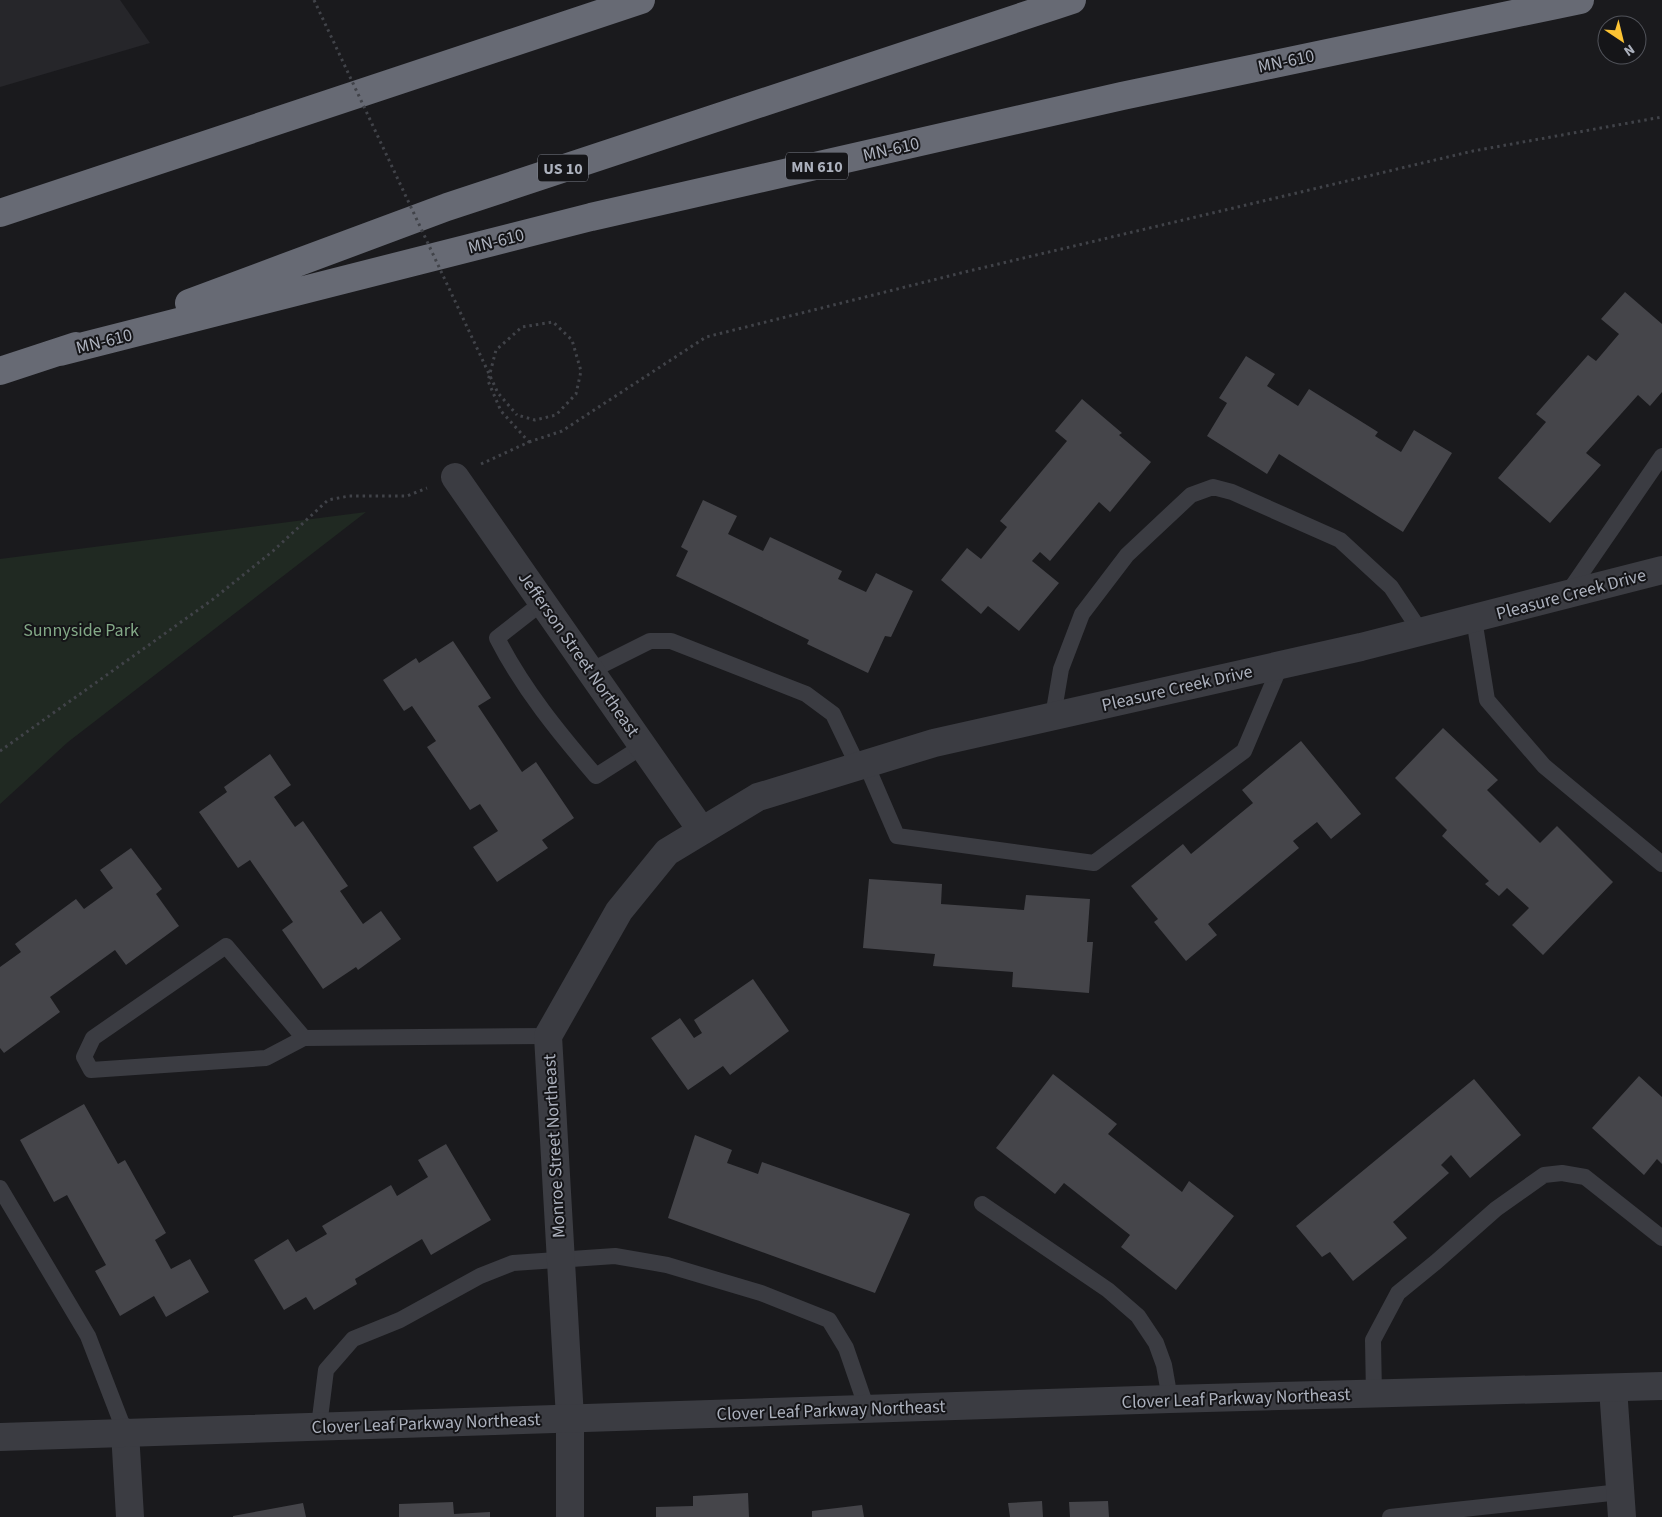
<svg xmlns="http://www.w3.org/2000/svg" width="1662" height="1517" font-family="'Source Sans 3',sans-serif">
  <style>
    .built { fill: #26262a }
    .green { fill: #202922 }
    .building { fill: #45454a }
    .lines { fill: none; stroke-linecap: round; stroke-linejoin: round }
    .path { stroke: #414349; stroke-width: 3; stroke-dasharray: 2.5 4; stroke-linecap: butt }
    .service { stroke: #3b3c42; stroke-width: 16 }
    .minor { stroke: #3b3c42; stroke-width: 28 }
    .tertiary { stroke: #3b3c42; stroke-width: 28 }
    .motorway { stroke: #676a74; stroke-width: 28 }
    .path-bridge { stroke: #414349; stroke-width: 3; stroke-dasharray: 2.5 4; stroke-linecap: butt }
    .labels { text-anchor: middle; stroke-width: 4; stroke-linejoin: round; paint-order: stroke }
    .shield { fill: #151518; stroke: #7f828c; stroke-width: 1 }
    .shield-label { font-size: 16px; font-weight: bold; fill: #acb1bd }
    .street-label { font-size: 18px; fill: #acb1bd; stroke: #151518 }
    .park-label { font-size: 18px; fill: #83a987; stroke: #151518 }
  </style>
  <rect width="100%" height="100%" fill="#1a1a1d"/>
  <path class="built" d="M0 0H120L150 43 0 87Z"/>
  <path class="green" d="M366 512 68 742 0 804V559Z"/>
  <path class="building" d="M1625 292 1662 324V392L1650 406 1638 395 1586 453 1601 465 1550 523 1498 478 1546 422 1536 414 1588 355 1596 361 1619 334 1601 319Z
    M1246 356 1275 374 1267 386 1298 406 1309 389 1378 432 1375 436 1401 452 1414 430 1452 453 1403 532 1279 454 1267 474 1207 436 1227 403 1219 398Z
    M1082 399 1122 433 1119 435 1151 462 1110 512 1099 502 1050 561 1040 552 1032 561 1059 583 1019 631 988 606 981 614 941 580 967 548 981 559 1007 527 1000 521 1067 441 1055 431Z
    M703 500 737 516 728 534 763 551 770 537 842 571 838 579 866 592 876 573 913 591 891 637 885 636 868 673 807 644 809 640 676 576 688 551 681 547Z
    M453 641 491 698 478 706 522 772 536 762 574 818 542 840 548 848 497 882 473 847 498 831 480 804 470 810 427 747 436 741 412 706 404 711 383 680 416 658 419 663Z
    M1443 728 1498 780 1487 790 1540 843 1557 826 1613 882 1543 955 1512 925 1529 908 1507 888 1499 896 1485 884 1489 881 1442 836 1447 830 1395 778Z
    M1301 741 1361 814 1331 839 1317 822 1293 841 1299 848 1208 924 1217 935 1186 961 1154 922 1158 919 1131 886 1183 844 1191 854 1253 803 1242 790Z
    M270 754 291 785 274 797 295 827 303 821 348 886 340 891 363 924 381 911 401 939 358 970 356 967 323 989 282 930 293 922 250 860 238 868 199 812 227 792 224 787Z
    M131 848 162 889 156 894 179 926 126 965 115 950 50 997 60 1012 4 1053 0 1048V967L21 952 15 944 76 899 84 909 113 888 100 870Z
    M869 879 942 884 941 904 1024 910 1026 895 1090 899 1087 942H1093L1089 993 1012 987 1013 972 933 966 935 954 863 948Z
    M753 979 789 1031 730 1075 723 1066 688 1090 651 1038 680 1018 694 1038 702 1033 694 1020Z
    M1053 1074 1117 1124 1108 1134 1182 1192 1189 1181 1234 1216 1176 1290 1121 1247 1130 1235 1064 1183 1055 1194 996 1148Z
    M1639 1076 1662 1097V1164L1657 1159 1644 1175 1592 1128Z
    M1474 1079 1521 1135 1470 1178 1451 1155 1441 1165 1449 1173 1393 1222 1407 1238 1353 1281 1330 1252 1322 1257 1296 1226Z
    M84 1104 118 1164 125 1160 166 1233 155 1240 171 1269 190 1259 209 1292 166 1317 154 1296 120 1316 95 1271 106 1265 67 1195 54 1202 20 1140Z
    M695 1135 732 1150 727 1163 758 1174 762 1162 910 1214 875 1293 668 1218Z
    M446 1144 491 1220 431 1255 422 1239 355 1279 357 1284 314 1310 306 1297 284 1310 254 1260 288 1239 296 1252 327 1234 322 1226 391 1185 397 1196 428 1177 418 1160Z
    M748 1493 749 1517H656V1507L693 1506V1496Z
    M1042 1501 1043 1517H1010L1008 1503Z
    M1108 1501 1109 1517H1070L1069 1502Z
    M453 1502 454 1514 490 1512V1517H399V1504Z
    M303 1503 306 1517H233V1516Z
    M862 1505 864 1517H812V1511Z"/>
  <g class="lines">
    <path class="path" d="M529 442 562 431 706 337 969 271 1473 151 1662 117
      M481 464 529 442 501 411 488 381 496 350 522 327 553 322 572 340 581 371 576 394 556 415 535 420 517 415
      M0 751 212 600 273 551 328 500 349 496H407L427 488"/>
    <path class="service" d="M1567 594 1662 456
      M543 602 497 638C523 689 559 733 596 776L643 746
      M1474 619 1487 700 1544 766 1662 864
      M590 671 650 641H671L806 694 833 714 858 766
      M1053 716 1061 669 1082 614 1127 555 1191 495 1213 487 1232 492 1340 540 1391 587 1421 632
      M866 764 897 836 1094 863 1244 751 1281 664
      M304 1038 266 1058 91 1070 84 1057 93 1038 226 946 304 1038 548 1036
      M0 1188 88 1336 125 1432
      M982 1204 1108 1290 1138 1316 1156 1343 1164 1365 1170 1399
      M1374 1395 1373 1340 1398 1293 1436 1262 1496 1209 1544 1175 1562 1173 1585 1177 1662 1238
      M319 1426 326 1370 353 1339 400 1320 480 1276 513 1263 615 1256 667 1265 761 1293 829 1320 846 1348 867 1409
      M1390 1517 1620 1492"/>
    <path class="minor" d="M455 477 702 831
      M1613 1388 1622 1517
      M125 1432 130 1517
      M570 1517V1418L548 1036 619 911 667 852 758 797 934 743 1361 647 1662 570"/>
    <path class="tertiary" d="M0 1437 1170 1399 1662 1386"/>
    <path class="motorway" d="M0 213 641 0
      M189 303 447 207 1072 0
      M60 352 591 217 1122 96 1580 0
      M0 371 76 346"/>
    <path class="path-bridge" d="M314 0 498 393 517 415"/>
  </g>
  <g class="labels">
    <g class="shield">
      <rect x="786" y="152.5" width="62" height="27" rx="4"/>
      <rect x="538" y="154.5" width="50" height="27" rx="4"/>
    </g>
    <g class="shield-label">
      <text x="817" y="172">MN 610</text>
      <text x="563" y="174">US 10</text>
    </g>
    <g class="street-label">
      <text transform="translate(1286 61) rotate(-12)" y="6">MN-610</text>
      <text transform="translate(891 149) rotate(-13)" y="6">MN-610</text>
      <text transform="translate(496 241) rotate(-14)" y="6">MN-610</text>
      <text transform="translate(104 341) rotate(-14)" y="6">MN-610</text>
      <text transform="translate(1571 594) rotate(-15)" y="6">Pleasure Creek Drive</text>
      <text transform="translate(579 654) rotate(55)" y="6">Jefferson Street Northeast</text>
      <text transform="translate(1177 688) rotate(-13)" y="6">Pleasure Creek Drive</text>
      <text transform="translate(554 1146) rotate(-93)" y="6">Monroe Street Northeast</text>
      <text transform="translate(1236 1398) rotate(-2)" y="6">Clover Leaf Parkway Northeast</text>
      <text transform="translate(831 1410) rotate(-2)" y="6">Clover Leaf Parkway Northeast</text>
      <text transform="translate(426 1423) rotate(-2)" y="6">Clover Leaf Parkway Northeast</text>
    </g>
    <g class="park-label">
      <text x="81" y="636">Sunnyside Park</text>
    </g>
  </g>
  <g transform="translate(1622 40) rotate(145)"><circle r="24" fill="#151518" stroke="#51535a"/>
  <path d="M0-4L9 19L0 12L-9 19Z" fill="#fcc333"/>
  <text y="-8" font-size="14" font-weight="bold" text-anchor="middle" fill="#acb1bd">N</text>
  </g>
</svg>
